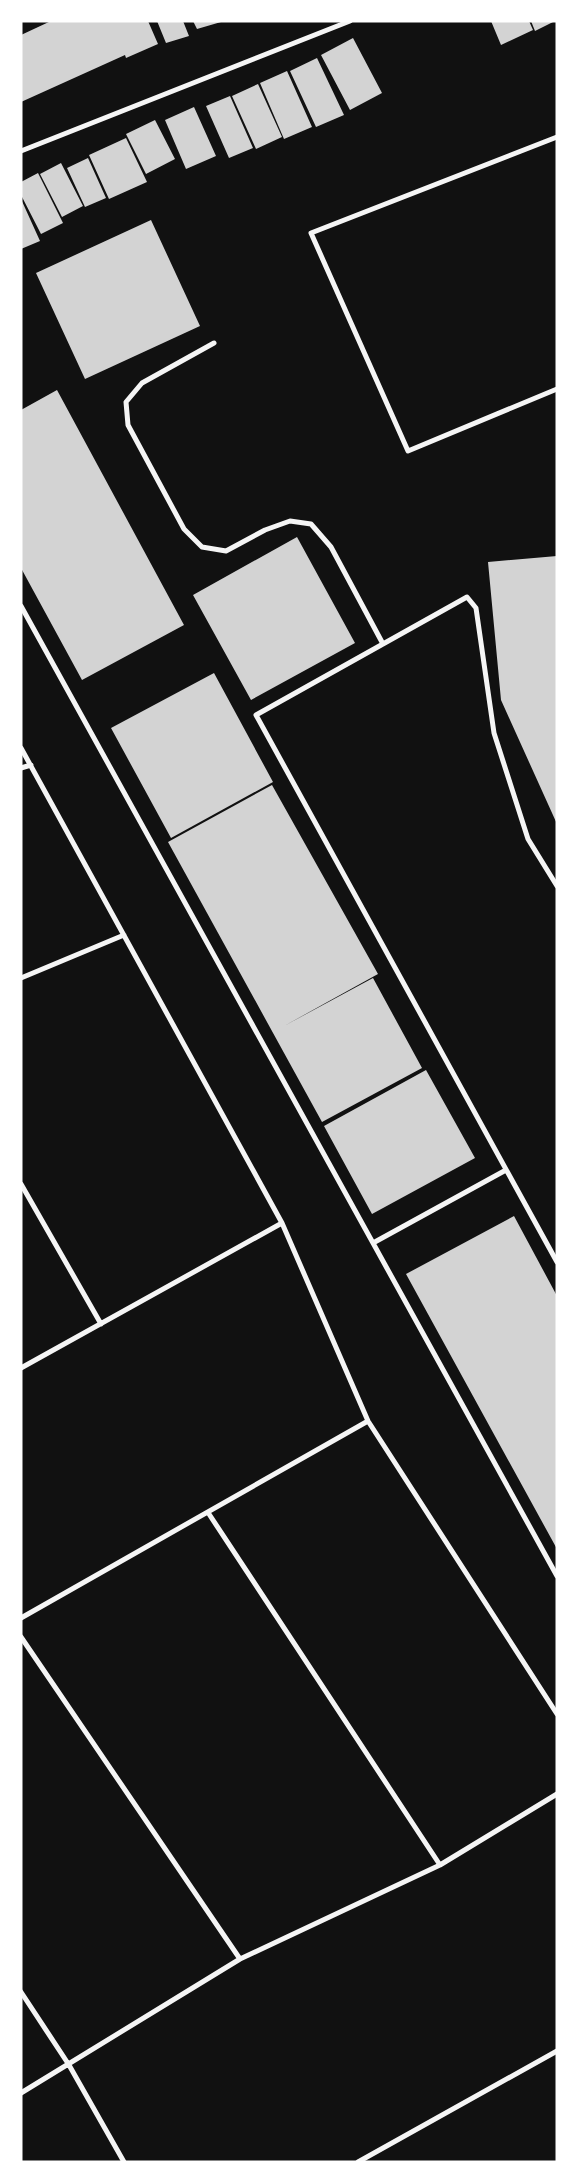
<svg xmlns="http://www.w3.org/2000/svg" width="578" height="2183" font-family="Rubik,sans-serif">
  <style>
    .building { fill: #d3d3d3 }
    .lines { fill: none; stroke-linecap: round; stroke-linejoin: round }
    .minor { stroke: #f5f5f5; stroke-width: 5 }
  </style>
  <rect width="100%" height="100%" fill="#111"/>
  <path class="building" d="M51 21H148L158 44 126 58 125 55 21 102V35Z
    M157 21H183L189 36 166 43Z
    M193 21H221V22L197 29Z
    M491 21H529L533 30 501 45Z
    M531 21H555L535 31Z
    M353 38 382 93 350 110 321 55Z
    M317 58 344 115 316 127 290 71Z
    M287 71 312 127 284 139 260 83Z
    M258 84 282 137 256 149 232 96Z
    M230 96 253 148 229 158 206 106Z
    M194 107 216 156 186 169 165 120Z
    M155 120 175 159 146 174 126 134Z
    M126 138 147 182 109 199 89 155Z
    M88 158 106 198 85 207 67 168Z
    M61 163 83 206 62 217 40 174Z
    M38 173 63 223 41 234 21 195V182Z
    M21 199 40 241 21 249Z
    M151 220 200 326 85 379 36 273Z
    M57 390 184 625 82 680 21 568V410Z
    M297 537 355 643 251 700 193 595Z
    M557 556V824L501 700 488 562Z
    M214 673 273 782 171 838 111 728Z
    M272 785 378 974 284 1026 373 978 422 1068 322 1122 168 842Z
    M426 1070 475 1158 372 1214 324 1126Z
    M514 1216 557 1296V1549L406 1274Z"/>
  <g class="lines">
    <path class="minor" d="M557 137 311 233 408 451 557 389
      M21 151 350 21
      M214 343 142 383 126 402 128 425 184 529 202 547 226 551 265 530 290 521 311 524 331 547 383 644
      M21 606 557 1576
      M21 748 282 1223 368 1421 557 1714
      M21 768 31 765
      M557 886 528 839 494 733 476 608 467 597 256 715 557 1262
      M21 978 124 935
      M21 1184 101 1324
      M373 1243 506 1170
      M21 1368 282 1223
      M209 1514 440 1865
      M21 1618 368 1421
      M21 1637 240 1959 440 1865 557 1794
      M21 1992 69 2065 124 2162
      M21 2093 240 1959
      M358 2162 557 2051"/>
  </g>
  <rect width="578" height="2183" fill="none" stroke="#ffffff" stroke-width="45"/>
</svg>
